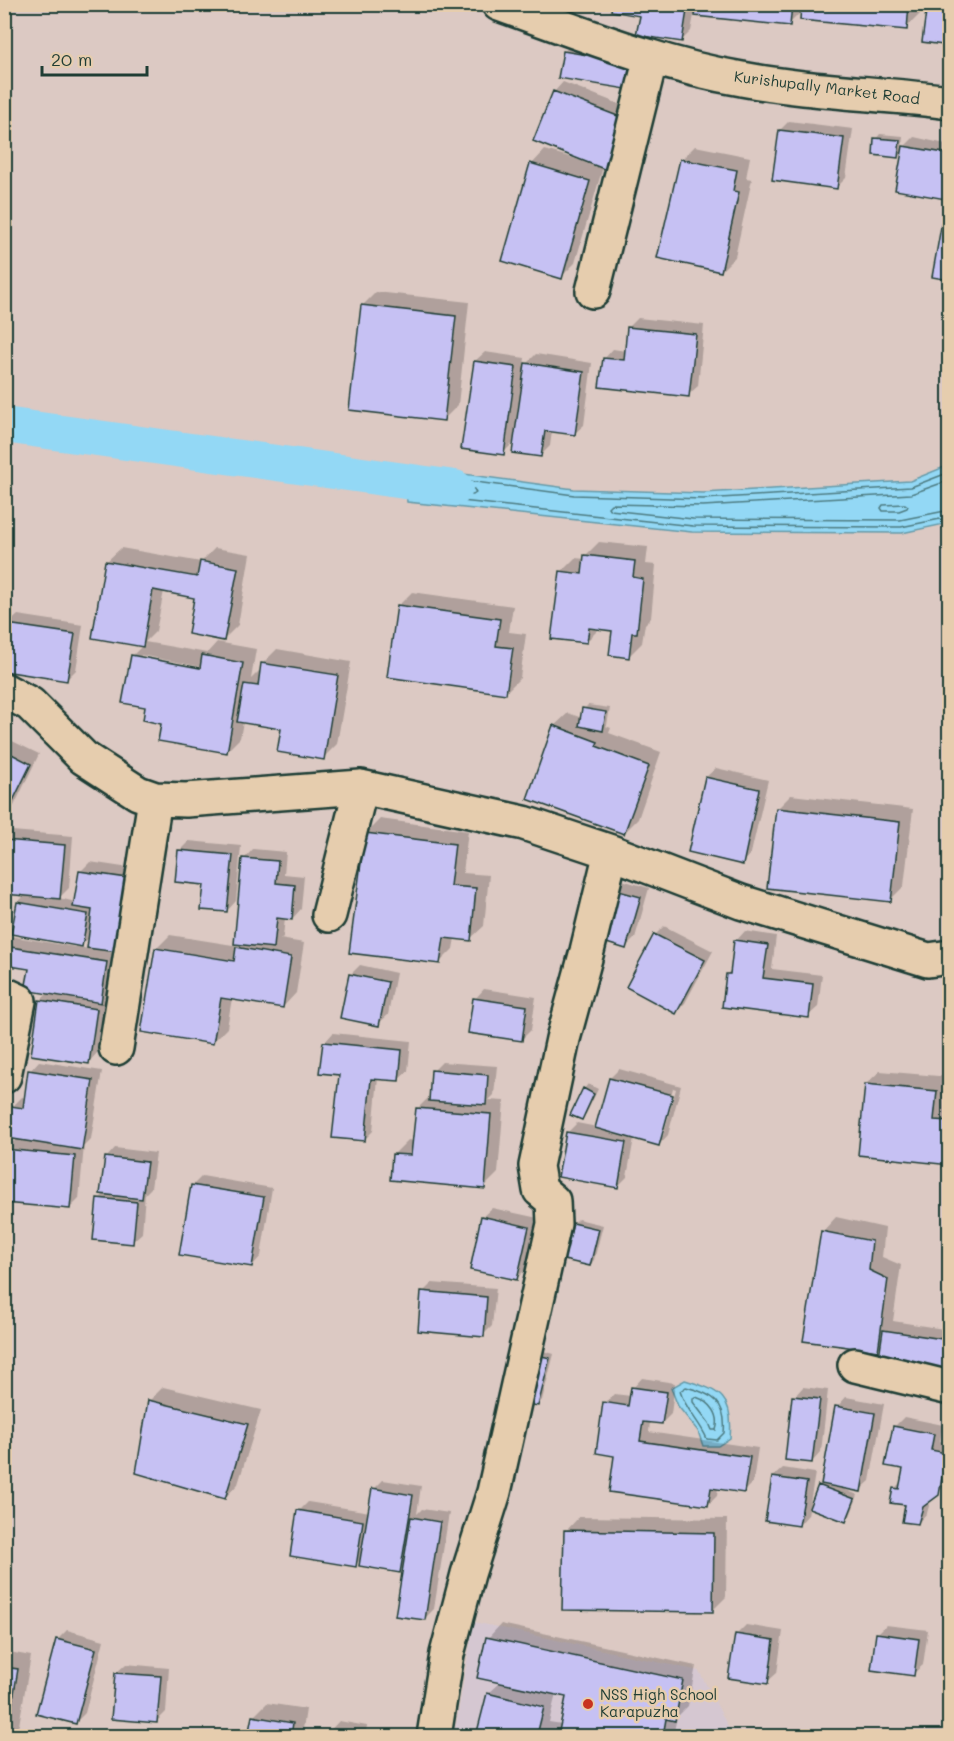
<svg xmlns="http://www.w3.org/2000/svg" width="954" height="1741" font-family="Mali,sans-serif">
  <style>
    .built { fill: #d5c7d1 }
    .water { fill: #93d8f5; stroke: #659aa8; stroke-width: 1.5 }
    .shadow { fill: #0003; fill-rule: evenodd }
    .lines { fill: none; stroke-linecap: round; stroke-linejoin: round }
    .shore { stroke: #4d7b81; stroke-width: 1.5 }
    .canal { stroke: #93d8f5; stroke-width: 36 }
    .building { fill: #c6c1f3; stroke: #1f3d34; stroke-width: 1.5 }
    .minor-casing { stroke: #1f3d34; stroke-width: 38 }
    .minor { stroke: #e6cdae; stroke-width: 33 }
    .poi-dot { fill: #c8321e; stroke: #e6cdae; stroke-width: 2 }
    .labels { text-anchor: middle; stroke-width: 5; stroke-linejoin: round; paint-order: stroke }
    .street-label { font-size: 15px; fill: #1f3d34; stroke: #e6cdae }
    .poi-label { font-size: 15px; fill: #1f3d34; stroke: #e6cdae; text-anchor: start }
  </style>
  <rect width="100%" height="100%" fill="#dcc9c3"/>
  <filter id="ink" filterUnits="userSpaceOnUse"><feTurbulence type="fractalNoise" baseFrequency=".0167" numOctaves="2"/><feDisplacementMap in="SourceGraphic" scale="12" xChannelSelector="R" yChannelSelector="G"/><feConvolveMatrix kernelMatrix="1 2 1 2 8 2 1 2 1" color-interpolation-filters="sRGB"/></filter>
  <g filter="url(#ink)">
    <path class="built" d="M474 1622 699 1671 733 1736H454Z"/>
    <path class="water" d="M949 465V523L902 533 692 532 407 502 405 466 574 489 703 493 910 481Z
      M685 1380C721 1391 734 1397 730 1438L718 1446H703L698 1431 678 1406 671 1388Z"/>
    <path class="shadow" d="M614 4H921L920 14 906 28 802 11 789 24 694 15 691 31 682 40 642 15Z
      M573 42 638 52 635 78 625 87 564 52Z
      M563 82 637 111 603 167 575 263 561 277 532 164 545 150 583 161V159L554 92Z
      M789 121 853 129 846 178 837 187 780 130Z
      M880 134 903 136 902 149 914 137 950 145V278L948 198 904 150 898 157 876 139Z
      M695 146 750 157 746 178 752 179 735 257 721 271 681 160Z
      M4 285 12 286 8 340 4 344Z
      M376 292 469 302 458 405 444 419 362 306Z
      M638 318 704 325 698 386 688 395 604 359 613 349 626 351 629 327Z
      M485 352 525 358 524 366 536 354 592 363 584 425 574 434 552 431 550 446 540 456 515 441 503 453 475 361Z
      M599 542 648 547 646 564 656 565 651 618 645 624 642 643 629 656 613 630 600 628 587 641 561 572 575 558 585 559 586 555Z
      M121 548 201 562 215 548 250 554 238 625 224 639 196 596 164 591 156 631 145 642 207 653 217 642 256 649 251 679 259 671H262L263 663 277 649 351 662 337 744 323 758 282 728 243 722 240 738 226 752 147 706 132 656 143 645 107 561ZM141 655 207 668V670L141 658Z
      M412 592 513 606 509 632 526 634 520 678 506 692 398 606Z
      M18 615 83 625 76 670 67 679 8 624Z
      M588 705 610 708 607 725 606 726 611 728 609 733 661 752 638 819 624 833 554 726 568 713 582 718 584 709Z
      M4 737 39 754 14 806 4 815Z
      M716 768 768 780 751 853 742 863 706 777Z
      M791 795 913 809 904 886 890 900 777 809Z
      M380 819 468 831 463 873 489 875 484 926 470 939 455 938 453 949 439 963 366 833Z
      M12 831 73 836 69 888 59 898 76 902 80 872 90 862 136 869 109 949 108 952 116 953 110 992 103 999 106 1000 97 1053 88 1063 41 1000 48 993 30 968 4 964V935L75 947 76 944 18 902 26 894 4 892V838ZM90 937 88 949 79 947Z
      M189 841 241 846 236 901 227 911 179 851Z
      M253 849 286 852 284 874 304 876 301 909 292 919 285 918 283 937 280 939 304 943 296 993 283 1007 232 998 227 1028 213 1042 156 949 170 935 239 946 242 943 244 859Z
      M622 880 649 888 635 938 626 947 613 890Z
      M664 926 713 951 685 1003 676 1012 655 935Z
      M745 931 776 936 772 969 822 975 818 1007 808 1016 727 974 732 969 736 941Z
      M360 965 396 973 388 1015 378 1024 350 975Z
      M484 989 536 997 531 1030 522 1039 475 999Z
      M333 1033 411 1041 408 1071 398 1080 378 1078 373 1131 364 1140 341 1074 324 1043Z
      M39 1061 102 1071 91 1139 84 1146 79 1199 70 1208 5 1150 17 1138 13 1106 22 1097 26 1098 30 1071Z
      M442 1062 497 1066 494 1095 489 1100 504 1101 498 1173 484 1187 394 1154 408 1140 414 1141 417 1109 430 1096 433 1071Z
      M619 1069 681 1086 668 1135 659 1145 634 1138 627 1177 618 1186 567 1133 577 1123 597 1127 610 1078ZM673 1088 676 1089 663 1136H660Z
      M880 1071 950 1077 947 1107H950V1163L866 1084Z
      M588 1084 598 1089 586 1114 581 1118 584 1089Z
      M115 1148 156 1153 151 1188 145 1194 142 1233 132 1242 99 1199 105 1193 106 1158Z
      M202 1176 272 1188 261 1256 252 1266 192 1186Z
      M492 1208 538 1218 526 1269 517 1278 482 1217Z
      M836 1217 885 1228 882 1257 901 1265 893 1321 950 1330V1383L883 1344 877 1349 805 1339 823 1231Z
      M578 1219 603 1225 594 1260 590 1265 574 1223Z
      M432 1283 496 1288 492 1326 483 1335 423 1292Z
      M540 1350 554 1354 542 1400 538 1405Z
      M642 1378 675 1383 671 1414 662 1423 650 1421 649 1432 758 1448 753 1482 744 1491 718 1488 717 1496 708 1505 616 1455 605 1403 614 1394 631 1396 633 1388Z
      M163 1387 261 1410 238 1484 225 1498 138 1472 150 1400Z
      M803 1387 828 1390 821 1452 812 1462 794 1397Z
      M846 1397 884 1404 870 1481 860 1490 842 1487 841 1488 858 1495 850 1516 846 1521 819 1486 823 1482 837 1407Z
      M904 1417 943 1425 940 1441 950 1443V1472L947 1484 931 1499 927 1513 918 1523 906 1503 894 1489 902 1481 905 1467 895 1426Z
      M783 1468 815 1473 808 1515 799 1525 773 1477Z
      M383 1480 421 1486 417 1514 422 1509 449 1513 434 1609 424 1619 405 1566 399 1571 362 1558 355 1565 299 1511 308 1502 370 1512 374 1489Z
      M579 1517 727 1519 726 1597 712 1611 566 1531Z
      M501 1624 696 1666 688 1706 677 1717 673 1736H478L488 1694 501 1682 488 1638ZM556 1694 567 1696 562 1724 549 1722Z
      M746 1625 783 1631 777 1673 767 1682 736 1635Z
      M886 1625 928 1630 923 1665 913 1674 877 1634Z
      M67 1630 104 1640 85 1713 75 1723 57 1640Z
      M4 1651 31 1656 19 1725 8 1736H4Z
      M126 1664 169 1668 166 1712 157 1721 116 1673Z
      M267 1703 306 1709 302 1736H250L253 1717Z
      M339 1721 367 1726 365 1736H325Z
      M87 1733 130 1736H83Z"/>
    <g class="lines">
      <path class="shore" d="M950 472 911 487 703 499 574 495 415 474 411 477 412 494 415 496 693 526 901 527 950 517
        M950 480 911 494 703 506 611 504 608 507 610 510 693 519 900 520 950 510
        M423 482 474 489 476 493 473 495 422 490 419 485Z
        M905 504 908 506 907 508 899 511H883L881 508 883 505Z
        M686 1387C713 1394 727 1402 724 1433L717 1440 707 1439C700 1422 685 1409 680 1391Z
        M696 1397C711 1402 721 1415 716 1430H712L709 1423 693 1402V1398Z"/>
      <path class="canal" d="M4 425 455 488"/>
    </g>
    <path class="building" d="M612 4H688L682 42 636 35 640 16 611 11Z
      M696 4H792L790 26 695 16Z
      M801 4H909L907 30 800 20Z
      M927 4H950V46L922 42Z
      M563 51 630 62 626 89 558 78Z
      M553 91 628 120 609 171 533 141Z
      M779 130 844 138 837 189 772 180Z
      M874 138 900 140 898 158 873 155Z
      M903 146 950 154V280L932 277 946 199 895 190Z
      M680 159 737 170 733 191 739 192 721 272 657 258Z
      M530 163 590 181 562 279 502 261Z
      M361 305 456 316 444 421 349 410Z
      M627 327 696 334 689 397 599 387 603 358 624 360Z
      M474 361 516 367 504 455 461 449Z
      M525 363 584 372 575 435 545 431 541 457 512 453Z
      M584 555 635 561 633 577 643 579 637 633H632L629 658 609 655 612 631 589 628 587 643 551 639 560 571 582 574Z
      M105 561 197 577 200 561 238 568 224 641 188 634 194 598 153 590 143 647 92 638Z
      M397 605 500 619 496 646 513 648 506 694 387 677Z
      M7 624 75 634 67 681 4 671V638Z
      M131 655 200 668 202 655 243 663 227 753 158 741 161 724 143 720 145 707 122 703Z
      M261 663 338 675 324 760 277 752 281 729 237 722 244 684 258 686Z
      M582 708 606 712 603 731 579 726Z
      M553 725 598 742 596 746 649 766 624 834 527 799Z
      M4 750 31 764 5 817H4Z
      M705 777 759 789 743 865 688 852Z
      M776 808 900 822 891 902 767 888Z
      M365 833 455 844 450 886 476 888 471 941 444 938 440 964 349 953Z
      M4 840 65 845 60 899 4 894Z
      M178 850 233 855 227 912 201 910 204 885 175 882Z
      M242 858 278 861 276 883 295 885 292 920 277 918 274 948 234 944Z
      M79 871 127 878 117 952 87 948 92 910 73 907Z
      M611 889 641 897 626 949 597 940Z
      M17 902 88 914 82 947 11 934Z
      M654 934 705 960 676 1014 626 987Z
      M734 940 768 945 763 978 813 984 809 1018 722 1007 726 974H730Z
      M4 946 107 962 101 1003 25 990 29 969 4 965Z
      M236 947 291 957 283 1008 221 998 213 1044 141 1032 155 948 234 961Z
      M349 974 388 982 379 1026 340 1018Z
      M473 998 527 1006 522 1041 468 1033Z
      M39 1000 97 1009 89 1064 31 1055Z
      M323 1042 402 1050 399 1081 371 1079 365 1141 332 1138 339 1075 319 1073Z
      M28 1070 93 1080 82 1150 7 1138 11 1106 23 1108Z
      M431 1070 488 1075 486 1105 429 1101Z
      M609 1078 673 1095 659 1146 595 1128Z
      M865 1084 937 1091 934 1120 950 1121V1165L858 1155Z
      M583 1088 594 1094 582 1120 570 1115Z
      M416 1108 491 1114 485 1189 390 1180 392 1154 411 1155Z
      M566 1132 626 1142 618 1188 558 1177Z
      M4 1149 75 1156 70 1209 4 1203Z
      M105 1157 147 1162 142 1199 100 1194Z
      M191 1185 264 1197 252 1267 179 1255Z
      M97 1198 137 1202 133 1244 93 1240Z
      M481 1216 529 1227 517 1280 470 1270Z
      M573 1223 599 1229 590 1266 564 1260Z
      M821 1231 872 1241 869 1270 888 1279 878 1351 803 1341Z
      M421 1291 487 1297 484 1337 418 1331Z
      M883 1330 949 1340 941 1393 875 1384Z
      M534 1354 550 1358 538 1406 522 1403Z
      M631 1387 667 1392 662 1424 643 1422 640 1441 750 1457 744 1493 711 1488 708 1506 609 1492 614 1456 596 1453 603 1402 628 1406Z
      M792 1396 820 1399 812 1463 785 1460Z
      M148 1400 248 1424 225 1499 136 1473Z
      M835 1406 875 1413 861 1492 821 1484Z
      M893 1426 934 1434 931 1450 946 1453 939 1495 923 1507 918 1524 902 1522 905 1505 890 1503 893 1488 899 1489 903 1469 885 1466Z
      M772 1477 807 1482 799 1526 765 1521Z
      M818 1485 855 1499 846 1522 809 1508Z
      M372 1488 413 1495 400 1573 359 1566Z
      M297 1510 363 1521 356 1567 290 1556Z
      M411 1517 440 1522 425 1620 395 1616Z
      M564 1530 714 1533 713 1612 562 1610Z
      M876 1633 919 1639 914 1676 871 1670Z
      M735 1634 774 1640 768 1684 728 1678Z
      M486 1637 683 1680 675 1721 666 1719 663 1736H558L566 1697 477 1678Z
      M56 1639 96 1649 76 1724 36 1714Z
      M4 1667 18 1669 7 1736H4Z
      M115 1673 161 1676 157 1723 111 1719Z
      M487 1693 544 1707 537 1735 543 1736H476Z
      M252 1716 293 1723 291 1736H248Z"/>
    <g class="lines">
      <g class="minor-casing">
        <path id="minor" d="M499 4C578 32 658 65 742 79 810 92 880 93 950 102
          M593 291 651 57
          M4 690 30 704 84 758 138 793 155 799 186 800 361 787 524 823 611 852 741 902 928 960 950 957
          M329 915 361 787
          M4 994 19 1001 4 1076
          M116 1048 155 799
          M855 1365 950 1388
          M434 1736 447 1654 468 1574 494 1492 554 1224 553 1201 540 1190 536 1166 563 1039 587 951 611 852"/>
      </g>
      <use href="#minor" class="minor"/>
    </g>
  </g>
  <circle class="poi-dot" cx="588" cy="1704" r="6"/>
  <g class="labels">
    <g class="street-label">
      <text transform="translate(827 88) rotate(7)" y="5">Kurishupally Market Road</text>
    </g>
    <g class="poi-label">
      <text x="600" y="1700">NSS High School<tspan x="600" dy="17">Karapuzha</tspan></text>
    </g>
  </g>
  <rect width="954" height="1741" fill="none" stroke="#e6cdae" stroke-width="24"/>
  <rect x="12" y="12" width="930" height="1717" fill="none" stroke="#1f3d34" stroke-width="2" filter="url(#ink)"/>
  <path d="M42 66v9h105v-9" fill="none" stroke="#1f3d34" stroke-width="3"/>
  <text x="51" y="66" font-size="18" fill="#1f3d34" stroke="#e6cdae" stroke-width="4.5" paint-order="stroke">20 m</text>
</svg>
